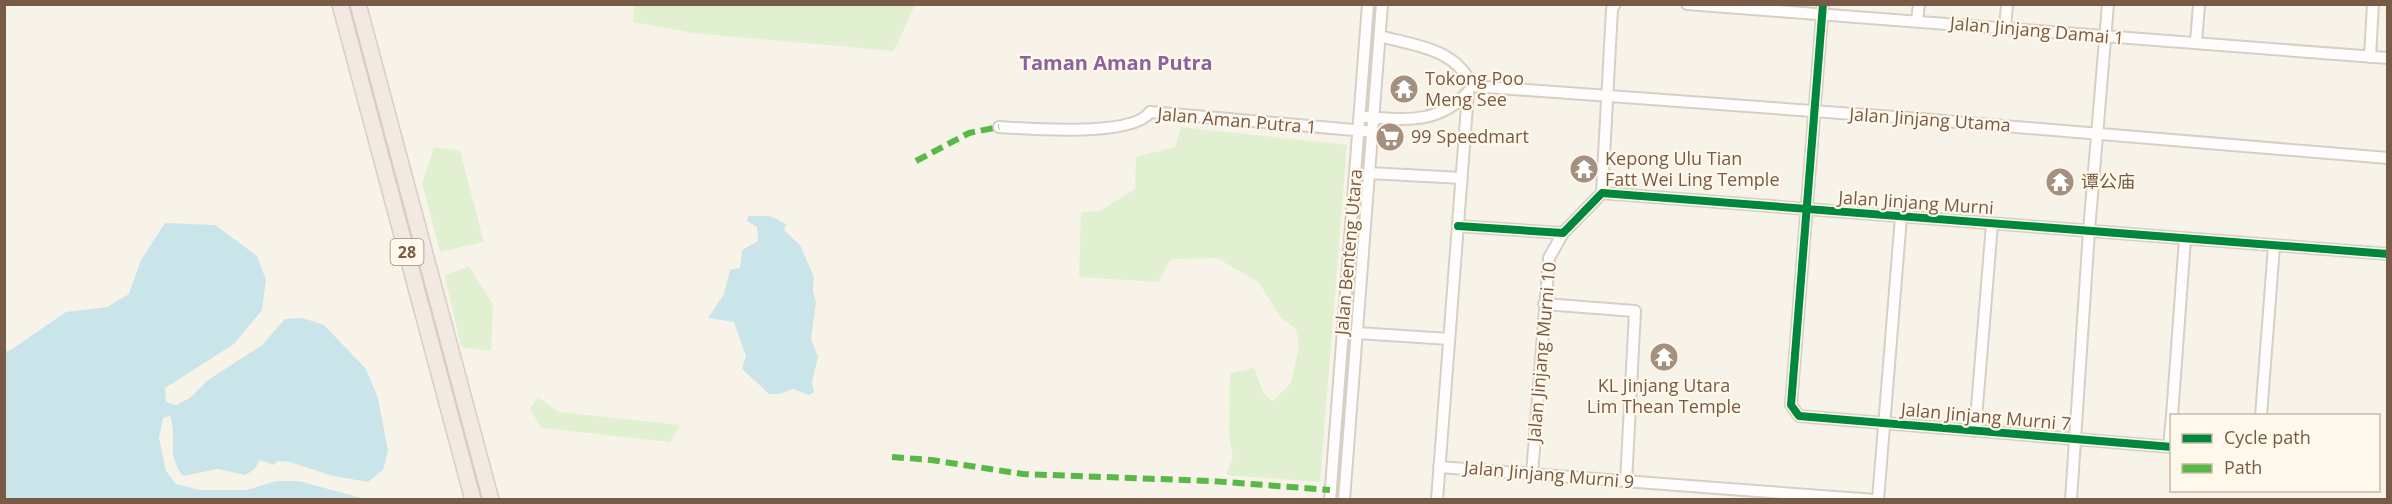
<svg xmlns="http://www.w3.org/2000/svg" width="2392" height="504" font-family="'Open Sans','Noto Sans SC',sans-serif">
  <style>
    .green { fill: #e2f0d2 }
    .water { fill: #cae5e9 }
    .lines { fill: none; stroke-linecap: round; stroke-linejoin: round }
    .minor-casing { stroke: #d6cfc6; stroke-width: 14 }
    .highway-casing { stroke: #d7cdc4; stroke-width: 18 }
    .minor { stroke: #fefdfc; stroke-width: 10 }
    .highway { stroke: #f2e9e3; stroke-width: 15 }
    .quiet { stroke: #58b947; stroke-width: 6; stroke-dasharray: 12 6; stroke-linecap: butt }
    .cycleway-casing { stroke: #fff8eb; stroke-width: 11 }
    .cycleway { stroke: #00873e; stroke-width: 8 }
    .labels { text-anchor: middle; stroke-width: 4.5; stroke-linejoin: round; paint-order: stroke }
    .shield { fill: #fff8eb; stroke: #a08a78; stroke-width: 1.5 }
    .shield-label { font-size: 16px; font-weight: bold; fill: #785b47 }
    .street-label { font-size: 18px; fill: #785b47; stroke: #fff8eb }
    .poi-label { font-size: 18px; fill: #785b47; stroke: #fff8eb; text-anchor: start }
    .neighbourhood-label { font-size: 20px; font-weight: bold; fill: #8b629c; stroke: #fff8eb }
  </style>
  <rect width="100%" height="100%" fill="#f8f3e9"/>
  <path class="green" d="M634 5V4L915 5 894 51 692 33 633 22Z
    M1181 127 1347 145 1320 482 1226 475 1233 457 1229 436 1230 373 1254 368 1264 394 1273 401 1291 383 1299 346 1296 329 1281 318 1259 283 1217 258 1171 259 1158 282 1079 277 1081 212 1100 211 1135 189 1136 157 1175 147Z
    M434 147 460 151 484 242 440 252 422 183Z
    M469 266 493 304 491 351 461 347 445 276Z
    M538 397 559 412 681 425 670 442 541 428 530 409Z"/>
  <path class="water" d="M748 216H770L786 224 784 230 800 245 814 277 813 291 816 302 811 339 818 357 812 382 814 392 809 395 793 389 779 394H769L742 369 746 356 734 322 708 318 724 294 730 270 740 268 742 250 758 241 757 227 747 221Z
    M165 223 215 225 257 256 266 280 262 310 234 344 165 388 166 402 176 405 190 398 208 380 262 345 285 319 303 318 324 325 366 369 378 398 388 451 383 470 368 482 333 476 290 462 278 461 273 465 260 460 254 470 245 475 218 469 183 476C165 453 178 440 170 416L163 418 159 438 166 471 176 484 200 490H247L276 481H299L365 499H5V352L12 349 66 312 107 307 129 294 141 260Z"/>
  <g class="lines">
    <g class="minor-casing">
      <path id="minor" d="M1687 4 2388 58
        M1823 4 1791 405 1799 416 2172 447
        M1917 21 1919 4
        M2005 28 2007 4
        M1380 36C1415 46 1456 48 1472 86
        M2196 43 2199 4
        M2370 57 2373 4
        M1472 86 1909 118 2388 158
        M1366 117C1406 120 1439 124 1468 92
        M999 127C1029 129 1133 137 1150 112L1365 131
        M1369 173 1462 178
        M1602 193 1612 9 1615 4
        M1458 226 1563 233 1602 193 2388 254
        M1544 304 1635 311 1626 482
        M1357 333 1449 339
        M2172 416 2185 239
        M2261 416 2274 246
        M1975 431 1992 224
        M2169 447 2172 416
        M1439 467 1875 500
        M1532 474 1549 258 1563 233
        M1330 500 1368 4
        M1344 500 1382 4
        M1437 500 1468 93
        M1878 500 1901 217
        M2071 500 2089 231 2108 4"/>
    </g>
    <g class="highway-casing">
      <path id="highway" d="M340 4 473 500
        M358 4 491 500"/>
    </g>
    <use href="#minor" class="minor"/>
    <use href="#highway" class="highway"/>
    <path class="quiet" d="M916 161 969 133 999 127
      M892 457 931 460 1023 474 1212 481 1330 490"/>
    <g class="cycleway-casing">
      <path id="cycleway" d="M1823 4 1791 405 1799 416 2172 447
        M1458 226 1563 233 1602 193 2388 254"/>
    </g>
    <use href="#cycleway" class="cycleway"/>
  </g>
  <defs>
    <g id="temple-disc" transform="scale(1.5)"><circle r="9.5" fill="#a59080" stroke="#fff8eb"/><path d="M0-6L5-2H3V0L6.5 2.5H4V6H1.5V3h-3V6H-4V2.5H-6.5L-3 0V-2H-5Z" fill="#fff"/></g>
    <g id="supermarket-disc" transform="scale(1.5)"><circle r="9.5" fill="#a59080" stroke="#fff8eb"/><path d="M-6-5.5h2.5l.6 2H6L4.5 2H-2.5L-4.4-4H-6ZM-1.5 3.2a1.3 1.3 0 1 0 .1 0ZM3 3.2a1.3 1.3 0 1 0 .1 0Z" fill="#fff"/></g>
  </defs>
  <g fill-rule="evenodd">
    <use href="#temple-disc" x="1404" y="89"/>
    <use href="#supermarket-disc" x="1390" y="137"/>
    <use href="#temple-disc" x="1584" y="169"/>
    <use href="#temple-disc" x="2060" y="182"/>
    <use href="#temple-disc" x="1664" y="357"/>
  </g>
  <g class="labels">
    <rect class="shield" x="390.5" y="239" width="33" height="26" rx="4.5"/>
    <g class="shield-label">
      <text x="407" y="258">28</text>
    </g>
    <g class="street-label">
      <text transform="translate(2037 31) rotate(5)" y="6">Jalan Jinjang Damai 1</text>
      <text transform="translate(1930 120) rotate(4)" y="6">Jalan Jinjang Utama</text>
      <text transform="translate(1237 121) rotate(5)" y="6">Jalan Aman Putra 1</text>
      <text transform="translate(1916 203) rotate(4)" y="6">Jalan Jinjang Murni</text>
      <text transform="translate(1349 252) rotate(-85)" y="6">Jalan Benteng Utara</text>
      <text transform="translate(1542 352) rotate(-85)" y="6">Jalan Jinjang Murni 10</text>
      <text transform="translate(1986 417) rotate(5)" y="6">Jalan Jinjang Murni 7</text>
      <text transform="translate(1549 475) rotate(5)" y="6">Jalan Jinjang Murni 9</text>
    </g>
    <g class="poi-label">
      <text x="1425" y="85">Tokong Poo<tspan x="1425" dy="21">Meng See</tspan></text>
      <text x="1411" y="143">99 Speedmart</text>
      <text x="1605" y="165">Kepong Ulu Tian<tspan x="1605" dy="21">Fatt Wei Ling Temple</tspan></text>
      <text x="2081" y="188">谭公庙</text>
      <text x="1664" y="392" text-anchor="middle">KL Jinjang Utara<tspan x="1664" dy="21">Lim Thean Temple</tspan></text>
    </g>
    <g class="neighbourhood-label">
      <text x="1116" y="70">Taman Aman Putra</text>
    </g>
  </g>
  <rect width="2392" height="504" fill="none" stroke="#785b47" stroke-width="12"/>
  <rect x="2170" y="414" width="210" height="78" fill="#fff8eb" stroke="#c9b9a9" stroke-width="1.5"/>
  <rect x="2182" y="434" width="30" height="9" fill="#00873e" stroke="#c9b9a9" stroke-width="1.5"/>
  <text x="2224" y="444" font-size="18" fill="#785b47">Cycle path</text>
  <rect x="2182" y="464" width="30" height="9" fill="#58b947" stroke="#c9b9a9" stroke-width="1.5"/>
  <text x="2224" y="474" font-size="18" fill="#785b47">Path</text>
</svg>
